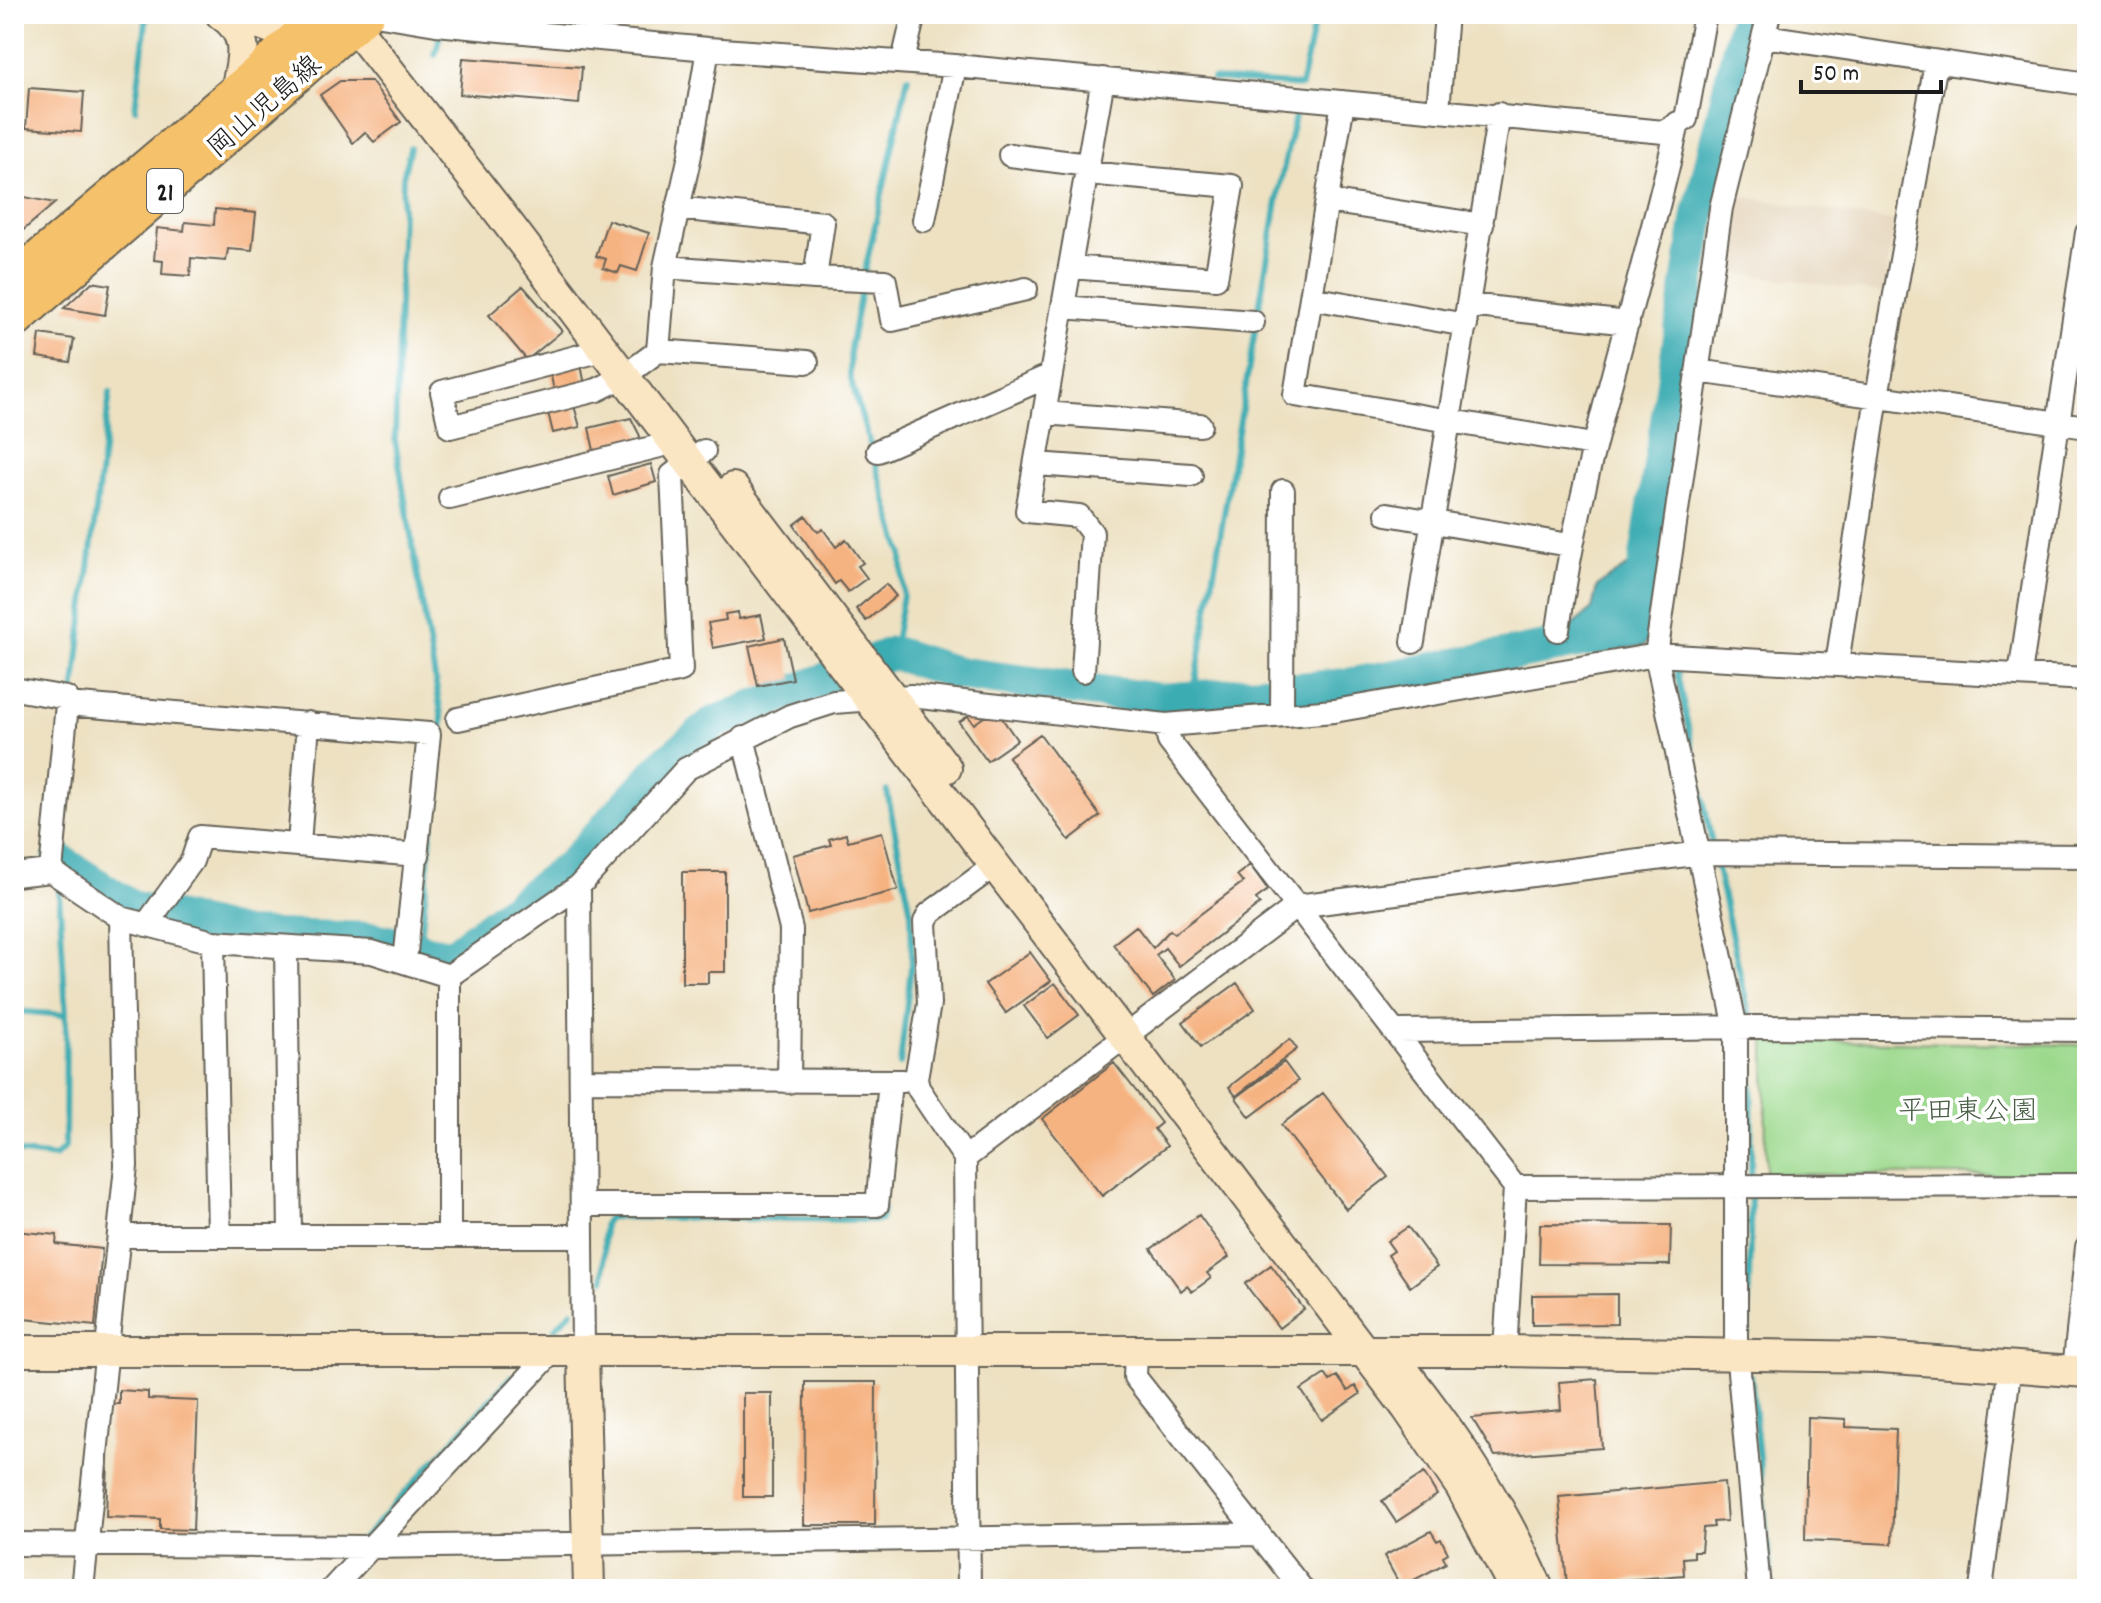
<svg xmlns="http://www.w3.org/2000/svg" width="2101" height="1603" font-family="Dekko,'Klee One',sans-serif">
  <style>
    .built { fill: #e2d0b4 }
    .green { fill: #9cd98d; stroke: #5c7a54; stroke-width: 2 }
    .water { fill: #3aacb2; stroke: #2b6467; stroke-width: 2 }
    .lines { fill: none; stroke-linecap: round; stroke-linejoin: round }
    .stream { stroke: #3aacb2; stroke-width: 6 }
    .river { stroke: #3aacb2; stroke-width: 34 }
    .building { fill: #f6b382 }
    .street-casing { stroke: #656156; stroke-width: 26 }
    .secondary-casing { stroke: #656156; stroke-width: 34 }
    .primary-casing { stroke: #656156; stroke-width: 38 }
    .street { stroke: #fff; stroke-width: 22 }
    .secondary { stroke: #fbe6c4; stroke-width: 30 }
    .primary { stroke: #f5c16b; stroke-width: 34 }
    .labels { text-anchor: middle; stroke-width: 7; stroke-linejoin: round; paint-order: stroke }
    .shield { fill: #fff; stroke: #606060; stroke-width: 2 }
    .shield-label { font-size: 26px; font-weight: bold; fill: #1c1c1c }
    .street-label { font-size: 28px; fill: #1c1c1c; stroke: #fff }
    .park-label { font-size: 28px; fill: #495e44; stroke: #fff }
  </style>
  <rect width="100%" height="100%" fill="#fff"/>
  <filter id="ink" filterUnits="userSpaceOnUse"><feTurbulence type="fractalNoise" baseFrequency=".0125" numOctaves="2"/><feDisplacementMap in="SourceGraphic" scale="16" xChannelSelector="R" yChannelSelector="G"/><feConvolveMatrix kernelMatrix="1 2 1 2 8 2 1 2 1" color-interpolation-filters="sRGB"/></filter>
  <filter id="wash" filterUnits="userSpaceOnUse"><feTurbulence type="fractalNoise" baseFrequency=".006" numOctaves="4" result="noise"/><feDisplacementMap in="SourceGraphic" scale="32" xChannelSelector="R" yChannelSelector="G"/><feGaussianBlur stdDeviation="1.8" result="paint"/><feColorMatrix in="noise" values="0 0 0 0 0 0 0 0 0 0 0 0 0 0 0 0 0 1.4 0 .05"/><feComposite in="paint" operator="in"/></filter>
  <g filter="url(#wash)">
    <rect width="100%" height="100%" fill="#ede1c2"/>
    <path class="built" d="M1730 194 1895 222 1884 293 1720 271Z"/>
    <path class="green" d="M1765 1040 2087 1045 2085 1176 1766 1174Z"/>
    <path class="water" d="M1630 564 1662 566 1647 641 1643 646 1567 657 1563 633 1592 609 1597 586Z"/>
    <g class="lines">
      <path class="stream" d="M435 55 441 31
        M1213 79 1301 86 1316 14
        M135 109 147 14
        M410 148 403 177 395 440 442 720 420 949
        M864 275 908 77
        M862 286 850 348V377L902 554 903 595 893 653
        M1677 673 1713 848
        M74 694 110 392
        M1193 697 1280 184 1297 107
        M887 791 911 913 912 958 900 1064
        M1715 859 1752 1028 1751 1180
        M14 1011 66 1015 59 890
        M14 1152 55 1157 65 1147 66 1015
        M604 1279V1224L609 1217 881 1220 883 1207
        M555 1328 572 1311
        M1748 1332 1751 1191
        M1751 1376 1772 1589
        M362 1540 512 1376
        M316 1589 349 1554"/>
      <path class="river" d="M1638 609 1699 214 1747 14
        M59 860 131 907 244 935 375 939 451 956 571 865 667 761 714 723 893 653 956 673 1162 700 1347 685 1610 636"/>
    </g>
    <g id="blocks">
      <path class="building" d="M463 58 582 67 579 104 460 94Z
        M340 81H371L401 122 374 142 365 132 353 143 320 95Z
        M29 88 84 92 81 132 26 128Z
        M14 195 55 203 14 238Z
        M215 209 256 213 252 251 228 249 226 261 191 258 190 276 162 274 163 261 154 260 157 228 184 231 185 222 214 225Z
        M608 220 649 233 637 271 621 266 618 273 603 268 606 259 596 256Z
        M92 282 110 285 105 315 64 308Z
        M523 286 562 331 527 360 489 315Z
        M40 334 74 339 70 362 37 357Z
        M581 365 585 385 554 391 550 371Z
        M573 402 580 427 553 433 547 408Z
        M631 418 640 436 637 444 595 455 589 428Z
        M651 464 656 482 613 495 608 476Z
        M806 516 818 532 823 529 836 547 846 539 863 563 858 566 867 578 848 592 839 581 835 584 794 525Z
        M886 584 896 596 866 621 856 609Z
        M738 612 739 619 761 615 766 638 713 648 708 623 726 620 725 614Z
        M784 638 793 679 758 686 749 646Z
        M968 716 974 724 984 717H1001L1017 740 987 761 959 722Z
        M1040 734 1100 816 1069 840 1008 757Z
        M882 832 898 890 808 913 793 855 831 845 829 839 846 834 848 841Z
        M1250 865 1268 890 1256 899 1260 904 1179 966 1165 948 1156 955 1175 980 1153 997 1113 944 1136 926 1153 948 1170 930 1174 934 1243 882 1237 875Z
        M682 872H725V972H708V983H682Z
        M1030 952 1051 981 1006 1013 985 984Z
        M1055 983 1079 1015 1048 1038 1024 1006Z
        M1237 983 1255 1009 1201 1047 1183 1022Z
        M1290 1039 1297 1049 1236 1096 1229 1087Z
        M1284 1062 1298 1081 1250 1117 1236 1098Z
        M1114 1063 1161 1123 1154 1129 1167 1146 1102 1196 1042 1119Z
        M1323 1093 1388 1177 1346 1209 1281 1125Z
        M1199 1215 1229 1257 1207 1273 1211 1278 1192 1292 1187 1286 1181 1291 1151 1249Z
        M1540 1224 1671 1225 1670 1265 1539 1264Z
        M1408 1227 1437 1267 1410 1287 1388 1255 1394 1251 1387 1241Z
        M14 1231 57 1235 56 1244 102 1249 95 1326 14 1318Z
        M1271 1265 1304 1309 1279 1328 1245 1284Z
        M1617 1294V1324L1532 1325V1295Z
        M1325 1374 1330 1381 1337 1376 1348 1391 1355 1386 1360 1394 1322 1420 1301 1390Z
        M1597 1379 1602 1448 1495 1456 1472 1418 1561 1410 1559 1382Z
        M805 1382H876L875 1525H804Z
        M119 1390 148 1392V1399L198 1401 193 1530 160 1529V1519L106 1517 110 1404H119Z
        M743 1393H772V1497H743Z
        M1807 1417 1846 1419V1427L1896 1429 1892 1544 1805 1540Z
        M1424 1473 1437 1495 1396 1522 1382 1501Z
        M1724 1482 1727 1521 1713 1522 1714 1527 1703 1528 1701 1551H1694V1557L1683 1558 1684 1575 1567 1585 1559 1497Z
        M1431 1531 1437 1541 1441 1539 1448 1553 1443 1556 1446 1563 1401 1587 1384 1556Z"/>
    </g>
  </g>
  <g filter="url(#ink)">
    <use href="#blocks" fill-opacity="0" stroke="#656156" stroke-width="2"/>
    <g class="lines">
      <g class="street-casing">
        <path id="street" d="M375 14 436 24 708 49 955 66 1664 132 1686 119 1705 14
          M1764 36 2087 84
          M903 61 914 14
          M1343 102 1295 395 1593 445
          M1438 110 1446 14
          M1010 155 1088 165
          M1327 201 1482 225
          M924 220 955 66
          M665 267 815 278 823 223 677 208
          M1070 267 1216 278 1232 186 1086 173
          M815 278 885 281 892 320 1026 289
          M1311 298 1466 325
          M1469 305 1628 323
          M1063 307 1253 322
          M603 350 442 392 450 427 597 390 623 377 658 351 665 267 690 155 708 49
          M658 351 807 362
          M1698 371 2087 427
          M1044 413 1200 425
          M878 451 1051 375
          M1036 464 1191 475
          M450 498 672 443
          M1387 514 1569 545
          M1558 630C1581 457 1641 293 1678 123
          M1413 642 1499 114
          M1837 664 1877 396 1936 63
          M1083 671 1092 533 1079 516 1027 511 1103 79
          M2020 674 2087 233
          M14 689 67 698V704
          M1282 715 1283 491
          M458 719 681 670 672 475 704 451
          M1166 725 1169 741 1515 1187 1505 1351
          M743 738 791 929 789 1082
          M299 845 308 723
          M51 871 67 704 429 734 405 961
          M14 875 51 871 121 918 213 942 372 952 449 976
          M579 886 583 1352
          M146 925 192 861 200 837 418 855
          M213 942 219 1234
          M286 948 290 1235
          M449 976 579 886 686 769 790 716 834 702 911 696 1166 725 1334 711 1656 655 2087 679
          M1397 1031 1756 1027 2087 1030
          M582 1080 903 1081
          M965 1158 918 1088 916 1078 929 1004 925 922 929 914 995 865
          M1515 1187 2087 1185
          M584 1205H877L890 1083
          M119 1236H582
          M449 1236V976
          M1136 1352 1135 1377 1302 1589
          M2074 1370 2087 1247
          M14 1544 369 1547 1259 1534
          M82 1589 126 1166 121 918
          M332 1589 552 1352
          M969 1589 965 1158 1297 906 1701 853 2087 856
          M1759 1589 1736 1339V1028L1656 655 1721 208 1769 14
          M1981 1589 2010 1365"/>
      </g>
      <g class="secondary-casing">
        <path id="secondary" d="M221 14C251 34 243 59 236 90
          M232 14 296 37 309 52
          M345 14 500 213 1407 1408 1461 1487 1515 1589
          M733 488 946 768
          M14 1351H1505L1880 1357 2087 1372
          M1388 1351C1447 1424 1502 1502 1538 1589
          M583 1352 589 1589"/>
      </g>
      <g class="primary-casing">
        <path id="primary" d="M14 279 262 69 321 14
          M14 321 367 14"/>
      </g>
      <use href="#street" class="street"/>
      <use href="#secondary" class="secondary"/>
      <use href="#primary" class="primary"/>
    </g>
  </g>
  <g class="labels">
    <rect class="shield" x="147" y="169" width="36" height="44" rx="6"/>
    <g class="shield-label">
      <text x="165" y="200">21</text>
    </g>
    <g class="street-label">
      <text transform="translate(263 105) rotate(-41)" y="10">岡山児島線</text>
    </g>
    <g class="park-label">
      <text x="1968" y="1119">平田東公園</text>
    </g>
  </g>
  <rect width="2101" height="1603" fill="none" stroke="#fff" stroke-width="48"/>
  <path d="M1801 80v12h140v-12" fill="none" stroke="#1c1c1c" stroke-width="4"/>
  <text x="1813" y="80" font-size="24" fill="#1c1c1c" stroke="#ffffff" stroke-width="6" paint-order="stroke">50 m</text>
</svg>
